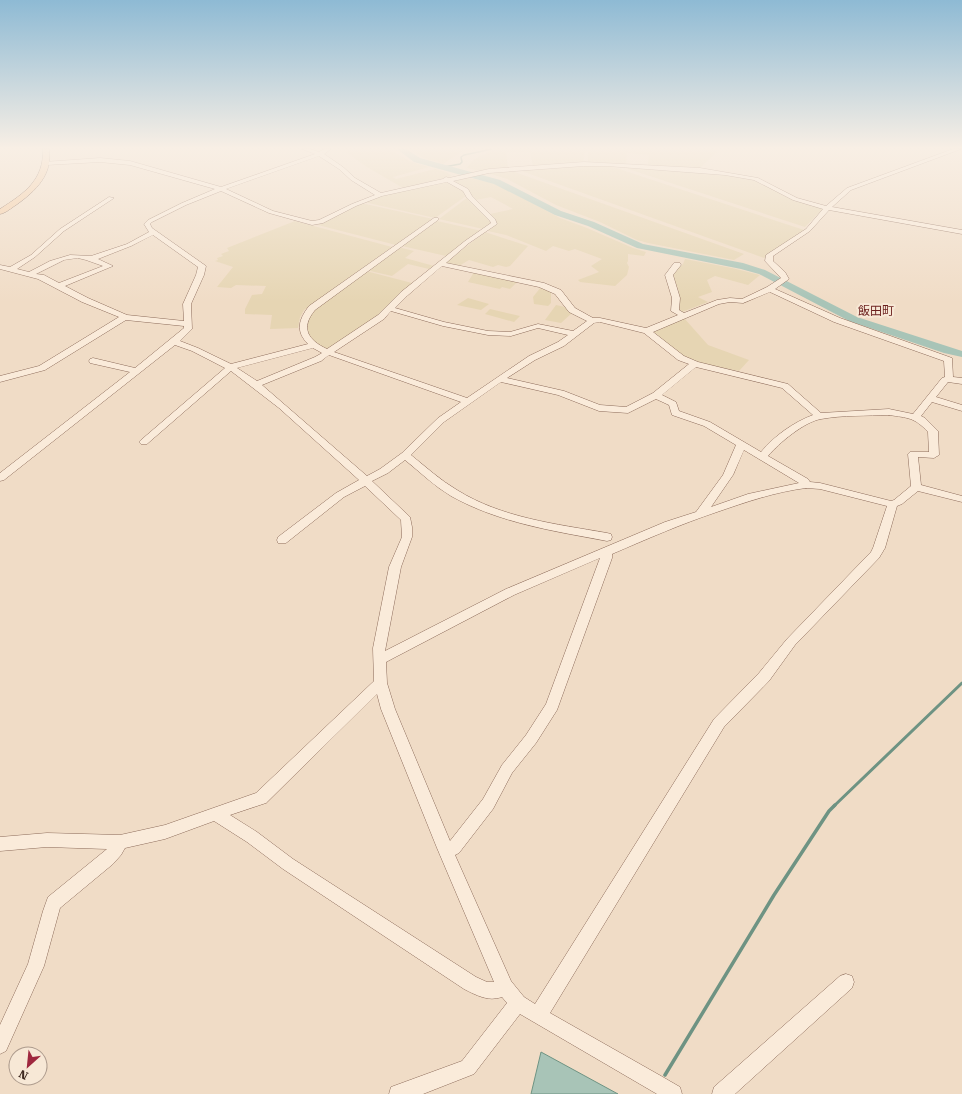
<svg xmlns="http://www.w3.org/2000/svg" width="962" height="1094" font-family="'Roboto Serif','Noto Sans JP',serif">
  <style>
    .farmland { fill: #e6d5b3 }
    .water { fill: #a8c4b7; stroke: #6e9383 }
    .lines { fill: none; stroke-linecap: round; stroke-linejoin: round }
    .stream-far2 { stroke: #6e9383; stroke-width: 1.5 }
    .stream-far1 { stroke: #6e9383; stroke-width: 3 }
    .stream { stroke: #6e9383; stroke-width: 3.5 }
    .river { fill: #a8c4b7; fill-rule: evenodd }
    .minor-casing { stroke: #8d6c5b; stroke-width: 1 }
    .major-casing { stroke: #5b3b2f; stroke-width: 1 }
    .minor { fill: #faebda; fill-rule: evenodd }
    .major { fill: #f4c99e; fill-rule: evenodd }
    .labels { text-anchor: middle; stroke-width: 4; stroke-linejoin: round; paint-order: stroke }
    .far-quarter-label { font-size: 12px; fill: #6b1f1d; stroke: #f7e8d6 }
  </style>
  <rect width="100%" height="100%" fill="#f0dcc6"/>
  <path class="farmland" d="M354 149H389L411 162 429 167 393 177 396 179 435 169 446 172 452 176 403 188 367 167 346 152Z
    M409 149H476L471 151 464 150 443 164 424 158Z
    M497 149H538L539 151H560L559 149H585L583 163 533 166 530 152H506L508 168 481 171 467 168 472 161 480 156Z
    M588 149H720L699 169 648 165 649 155 627 153 626 164 588 163Z
    M607 165 804 230 781 247 767 254V259L516 169Z
    M619 166 724 173 755 180 793 199 823 209 805 227Z
    M509 170 744 254 734 260 648 243 637 240 600 222 556 205 507 179 488 173Z
    M462 177 490 182 500 186 560 218 587 228 633 248 646 252 644 256 628 254V261L627 263 629 267 627 275 615 286 580 282 578 280 599 272 591 266 602 259 575 249 569 251 553 246 546 251 506 235 488 231 496 224V221L490 214 513 209 491 197 476 200 469 197 468 189 450 180Z
    M445 181 464 190 466 196 435 218 364 202 381 196Z
    M468 197 492 221V224L483 229 439 219Z
    M361 203 433 219 396 245 318 225Z
    M295 221 392 247 304 310 300 317 298 328 270 329 272 315 245 314V309L252 295 262 294 266 286 236 285 231 288 217 287 233 267 215 261 218 260 217 258 223 256 221 254 229 251 227 248Z
    M437 221 482 231 446 256 402 246Z
    M485 232 528 246 510 266 506 267 498 265 493 267 469 260 459 266 445 263Z
    M398 247 414 251 405 258 434 266 429 269 408 264 392 276 366 270Z
    M685 259 732 268 760 275 748 285 715 276 707 280 712 292 698 297 708 302 682 312 679 308V292L672 274 683 264Z
    M366 271 412 283 389 307 377 316 328 350 315 342 308 334 306 324 314 309Z
    M474 272 517 282 510 289 502 287 500 289 468 282Z
    M541 287 551 292V303L548 306 534 304 533 297Z
    M468 298 489 304 481 310 457 305Z
    M556 305 565 307 572 313 561 323 545 320Z
    M490 309 520 316 514 322 485 314Z
    M684 318 708 345 749 360 739 371 698 363 683 356 654 332Z"/>
  <path class="water" d="M541 1052 618 1094H531Z"/>
  <g class="lines">
    <path class="stream-far2" d="M444 167 460 164 462 162 461 157 464 155 492 149"/>
    <path class="stream-far1" d="M834 806 962 683"/>
    <path class="stream" d="M665 1075 774 895 829 811 835 805"/>
    <path class="river" d="M397 149H406L420 158 500 180 561 211 594 222 643 244 743 263 765 270 857 317 962 351V357L944 353 849 321 759 274 741 269 637 248 588 226 555 215 494 184 414 162Z"/>
    <g class="minor-casing">
      <path id="minor" d="M302 149H310L319 152 324 149H331L324 154 343 167 355 178 381 193 443 179 446 177 449 178 489 169 584 162 700 168 758 178 797 198 826 206 847 188 953 149H961L851 190 832 207 962 230V234L829 210 810 231 773 256V261L785 272 789 279 775 289 840 318 952 358 953 377 962 378V384L948 382 936 397 962 405V411L932 402 921 416 925 418 938 431 939 455 934 458 918 457 921 485 962 496V502L918 491 902 504 897 506 885 548 879 558 795 645 769 681 724 727 550 1013 661 1076 680 1087 682 1094H657L520 1014 474 1074 423 1094H389L391 1087 462 1061 507 1003 502 997C488 1002 476 995 464 989L283 869 247 842 214 821 165 839 125 848 121 855 113 864 60 908 44 966 6 1051 0 1054V1025L28 964 43 911 48 897 107 849 47 847 0 851V837L47 833 120 835 165 825 256 793 374 681 373 648 389 567 402 537 401 520 365 486 344 497 286 543H278L277 540 278 537 336 493 359 480 279 408 231 371 147 444H141L139 442 141 440 225 368 192 351 175 345 4 480 0 481V473L130 372 90 363 89 361 90 359 93 358 135 368 184 328V326L126 320 45 370 0 382V376L39 366 119 317 82 302 38 279 0 269V265L10 267 31 255 60 229 109 197 114 198 64 231 35 257 17 269 29 272 50 261 70 255 91 256 127 244 149 232 144 224 148 220 182 203 215 189 130 165 100 162 46 165 44 164V162L100 158 130 161 221 187 315 154ZM319 156 339 169 351 180 375 195 352 204 319 220 312 221 273 211 226 189ZM584 166H607L725 175 754 180 793 200 823 209 806 229 766 255 765 261 781 278 767 287 742 299 730 298 717 300 684 313 679 310 680 298 673 275 681 265 680 263H674L665 275 672 298 671 311 678 315 646 328 600 318H593L575 308 561 290 544 283 446 263 469 243 497 224 495 219 472 196 468 189 453 181 489 173ZM447 182 463 191 467 198 490 221 491 223 465 241 401 292 378 315 327 349C308 340 300 328 315 310L438 220V218H434L309 306C299 319 295 331 308 344L231 364 198 348 180 341 192 329 191 304 204 275 206 266 152 228 150 224 152 222 186 205 221 191 269 213 312 225 323 223 356 206 382 196ZM153 235 198 267 196 275 183 304 184 321 127 315 88 298 65 286 113 266 98 259 131 246ZM78 258 86 260 103 266 59 283 44 275 36 274 64 260ZM442 266 539 287 555 294 569 312 587 321 573 331 538 324 510 332 488 331 444 322 395 308 407 296ZM770 292 834 322 944 361 945 377 942 378 913 414 889 409 821 413 788 384 698 362 684 356 653 332 719 304 730 302 743 303ZM391 311 443 326 488 335 511 336 538 328 568 335 558 342 529 356 467 398 334 352 384 319ZM600 322 644 333 678 360 689 364 653 393 626 407 600 405 564 391 507 378 535 360 564 346 594 323ZM313 348 322 353 315 357 257 381 237 368ZM329 355 461 402 438 418 402 453 380 469 367 476 262 385 321 361ZM696 367 782 388 813 415C794 422 774 436 761 452L710 422 679 411 676 402 662 395ZM501 382 558 395 599 411 628 413 656 399 669 405 672 415 704 426 736 445 723 475 696 512 665 522 506 589 385 651 401 567 412 537V527L410 517 372 481 388 473 405 460C420 472 434 486 451 496 499 523 554 531 607 541L611 540 612 537 611 534 607 533C556 524 502 518 457 490 440 480 426 467 411 455L444 422ZM889 415C908 418 914 417 928 432L929 452H910L908 454 911 486 894 500 891 501 820 483 810 482 808 479 768 456C779 443 804 422 821 419 843 415 867 416 889 415ZM744 450 799 483 748 494 711 507 733 475ZM806 488 820 489 887 506 873 548 871 552 787 639 759 673 714 719 535 1004 524 997 511 981 455 855 459 853 493 809 512 773 536 743 557 710 612 558V554C647 539 681 524 717 512 746 502 775 492 806 488ZM600 558 546 704 526 735 502 765 483 799 450 841 395 709 387 683 386 662 514 595ZM377 694 381 709 437 848 494 982H487L476 977 293 859 257 832 230 815 266 803Z
        M846 974 852 976 854 982 852 988 735 1094H712L714 1087 840 976Z"/>
    </g>
    <g class="major-casing">
      <path id="major" d="M43 149H49C53 174 36 191 16 205 11 208 6 213 0 214V209C25 193 44 180 43 149Z"/>
    </g>
    <use href="#minor" class="minor"/>
    <use href="#major" class="major"/>
  </g>
  <linearGradient id="sky" x2="0" y2="1"><stop stop-color="#8ebad4"/><stop offset="0.49" stop-color="#f8efe5"/><stop offset="1" stop-color="#f8efe5" stop-opacity="0"/></linearGradient>
  <rect width="962" height="302" fill="url(#sky)"/>
  <g class="labels">
    <g class="far-quarter-label">
      <text x="876" y="315">飯田町</text>
    </g>
  </g>
  <g transform="translate(28 1066) rotate(207)"><circle r="19" fill="#f7e8d6" stroke="#ad9b8d"/>
  <path d="M0-3L7 15L0 10L-7 15Z" fill="#9f283f"/>
  <text y="-6" font-size="11" font-weight="bold" text-anchor="middle" fill="#3d281f">N</text>
  </g>
</svg>
